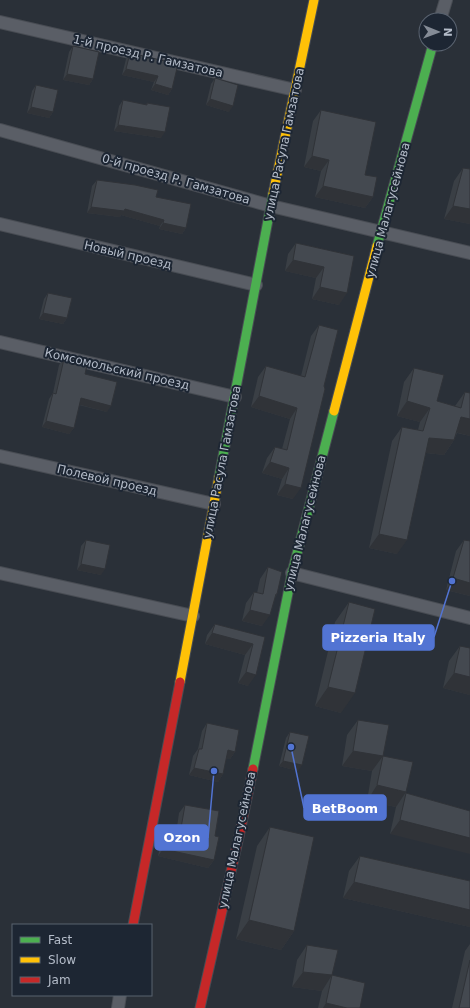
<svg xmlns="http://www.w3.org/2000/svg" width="470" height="1008" font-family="'DejaVu Sans',sans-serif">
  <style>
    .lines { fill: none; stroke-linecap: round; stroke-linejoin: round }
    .street-casing { stroke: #484c53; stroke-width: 14 }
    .fast-casing { stroke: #484c53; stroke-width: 11 }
    .slow-casing { stroke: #484c53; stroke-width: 11 }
    .jam-casing { stroke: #484c53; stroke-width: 11 }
    .street { stroke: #5a5e66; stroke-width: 12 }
    .fast { stroke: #4caf50; stroke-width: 9 }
    .slow { stroke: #ffc107; stroke-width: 9 }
    .jam { stroke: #c62828; stroke-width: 9 }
    .wall { fill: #3a3f45 }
    .shaded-wall { fill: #303338 }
    .building { fill: #444950; stroke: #303338 }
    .labels { text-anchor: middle; stroke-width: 4; stroke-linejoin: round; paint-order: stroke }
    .street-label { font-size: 12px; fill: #b4bcc9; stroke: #1d2633 }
    .leader { fill: none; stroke: #5274d3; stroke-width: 1.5 }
    .callout-dot { fill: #5274d3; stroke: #1d2633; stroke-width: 1.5 }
    .callout { fill: #5274d3; stroke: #5274d3; stroke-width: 1.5 }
    .callout-label { font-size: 13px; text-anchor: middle; font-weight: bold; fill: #fff }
  </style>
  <rect width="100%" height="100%" fill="#2a3038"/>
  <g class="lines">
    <g class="street-casing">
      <path id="street" d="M440 20 446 0
        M0 22 295 90
        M0 130 271 206 470 253
        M0 224 256 285
        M0 342 235 397
        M0 456 214 504
        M0 573 193 616
        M292 573 470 618
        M118 1008 120 995"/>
    </g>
    <g class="fast-casing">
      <path id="fast" d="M377 246 433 44
        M219 477 273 194
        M253 769 292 573 334 411"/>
    </g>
    <g class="slow-casing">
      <path id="slow" d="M273 194 314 0
        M334 411 377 246
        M180 682 219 477"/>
    </g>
    <g class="jam-casing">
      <path id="jam" d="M133 925 180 682
        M200 1008 240 832 253 769"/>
    </g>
    <use href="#street" class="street"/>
    <use href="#fast" class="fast"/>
    <use href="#slow" class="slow"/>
    <use href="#jam" class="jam"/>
  </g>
  <path class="wall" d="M73 46 93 79 89 85 63 80 69 52Z
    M130 53 172 89 168 95 151 90 154 82 122 75 126 59Z
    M215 78 229 112 206 105 211 84Z
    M36 85 53 112 49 118 27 113 32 91Z
    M123 100 146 105 147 103 161 138 114 131 119 106Z
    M321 110 365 175 373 197 365 208 315 197 321 171 304 167 313 121Z
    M463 168 470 224 444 219 454 181Z
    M97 180 156 197 186 228 182 234 159 229 160 226 121 215 120 217 87 213 92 186Z
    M296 243 354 256 339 305 312 299 316 278 285 271 288 254Z
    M48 293 67 318 63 324 39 319 44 299Z
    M319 325 293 499 277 495 282 479 262 473 267 458 275 447 282 449 290 419 251 407 258 377 266 366 301 376 311 336Z
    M64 359 85 374 107 412 79 405 74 428 69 434 42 427 49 399 53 393 59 365Z
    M414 368 437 401 455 406 465 392 470 393V436L457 433 454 440 444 455 426 453 397 554 369 548 392 441 402 427 418 430 420 422 397 416 404 382Z
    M86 540 101 575 77 570 81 546Z
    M464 540 470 596 446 590 456 551Z
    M268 567 277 594 275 598 262 626 242 621 246 603 254 592 257 593 260 579Z
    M349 602 341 713 315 706 335 622Z
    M215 624 265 637 248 686 238 683 245 655 205 644 207 635Z
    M460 646 470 695 443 688 449 661Z
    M358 720 383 756 406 793 470 811 390 834 396 807 367 801 372 771 342 766 347 735Z
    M207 723 235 752 230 759 226 758 223 774 218 782 189 775 193 756 198 749 202 731Z
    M290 732 298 771 279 766 286 738Z
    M185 805 215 836 214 860 208 868 158 856 163 833 168 825 177 827 179 813Z
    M270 827 294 931 281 950 236 939 257 846Z
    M360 856 470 881V927L343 898 349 871Z
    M470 944V1008H452L465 951Z
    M307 945 332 975 360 1008H318L322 991 292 987 297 960Z"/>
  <path class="shaded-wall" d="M126 69 158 76 154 82 122 75Z
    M67 74 93 79 89 85 63 80Z
    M155 84 172 89 168 95 151 90Z
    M210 99 233 106 229 112 206 105Z
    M31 107 53 112 49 118 27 113Z
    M118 125 165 132 161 138 114 131Z
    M312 156 329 160 321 171 304 167Z
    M323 186 373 197 365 208 315 197Z
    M453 206 470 209V224L444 219Z
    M91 207 125 209 164 220 160 226 121 215 120 217 87 213Z
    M163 223 186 228 182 234 159 229Z
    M293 260 324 267 316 278 285 271Z
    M320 287 347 293 339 305 312 299Z
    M43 313 67 318 63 324 39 319Z
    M259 396 297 408 290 419 251 407Z
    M81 398 111 406 107 412 77 404Z
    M407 401 430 408 420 422 397 416Z
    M461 417 470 419V436L451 431Z
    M46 421 74 428 69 434 42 427Z
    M429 438 454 440 444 455 419 452Z
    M270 462 289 468 282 479 262 473Z
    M285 484 301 488 293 499 277 495Z
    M379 534 407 540 397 554 369 548Z
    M81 564 105 569 101 575 77 570Z
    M453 578 470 583V596L446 590Z
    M250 610 270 615 262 626 242 621Z
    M212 633 253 644 245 655 205 644Z
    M246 672 256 675 248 686 238 683Z
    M454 673 470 677V695L443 688Z
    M328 687 355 693 341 713 315 706Z
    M228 750 235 752 230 759 223 758Z
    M353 751 383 756 372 771 342 766Z
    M283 761 302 765 298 771 279 766Z
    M194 768 223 774 218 782 189 775Z
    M377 785 406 792 396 807 367 801Z
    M400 820 470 838V854L390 834Z
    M163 849 214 860 208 868 158 856Z
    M354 882 470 910V927L343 898Z
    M249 920 294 931 281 950 236 939Z
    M303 972 332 975 322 991 292 987Z
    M326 1003 347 1008H323Z"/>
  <path class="building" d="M73 46 99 52 93 79 67 74Z
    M130 53 178 64 172 89 155 84 158 76 126 69Z
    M215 78 238 85 233 106 210 99Z
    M36 85 58 90 53 112 31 107Z
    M123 100 147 105V103L170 107 165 132 118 125Z
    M321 110 376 122 365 175 377 177 373 197 323 186 329 160 312 156Z
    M463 168 470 169V209L453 206Z
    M97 180 135 185 158 190 156 197 191 204 186 228 163 223 164 220 125 209 124 211 91 207Z
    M296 243 354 256 347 293 320 287 324 267 293 260Z
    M48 293 72 298 67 318 43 313Z
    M319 325 338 330 324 386 325 389 301 488 285 484 289 468 270 462 275 447 287 450 297 408 259 396 266 366 305 377Z
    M64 359 87 365 85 374 117 382 111 406 81 398 74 428 46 421 53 393 56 394Z
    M414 368 444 375 437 401 461 408 465 392 470 393V419L461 417 454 440 429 438 407 540 379 534 402 427 423 431 430 408 407 401Z
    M86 540 110 545 105 569 81 564Z
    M464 540 470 541V583L453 578Z
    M268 567 282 572 277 594H276L270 615 250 610 254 592 263 594Z
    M349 602 375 609 355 693 328 687Z
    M215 624 265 637 256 675 246 672 253 644 212 633Z
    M460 646 470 648V677L454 673Z
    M358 720 389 725 383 756 353 751Z
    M207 723 239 730 235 752 228 750 223 774 194 768 199 749H202Z
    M290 732 309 736 302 765 283 761Z
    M383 756 413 762 406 792 377 785Z
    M406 793 470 811V838L400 820Z
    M185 805 219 811 215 836 219 837 214 860 163 849 168 825 181 828Z
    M270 827 314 837 294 931 249 920Z
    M360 856 470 881V910L354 882Z
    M307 945 338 950 332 975 303 972Z
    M470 960V1008H459Z
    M332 975 365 983 360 1008H347L326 1003Z"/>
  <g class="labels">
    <g class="street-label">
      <text transform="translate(148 56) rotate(13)" y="4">1-й проезд Р. Гамзатова</text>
      <text transform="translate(284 144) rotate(-78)" y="4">улица Расула Гамзатова</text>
      <text transform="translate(176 179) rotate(16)" y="4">0-й проезд Р. Гамзатова</text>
      <text transform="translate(388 210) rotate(-75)" y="4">улица Малагусейнова</text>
      <text transform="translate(128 255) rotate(13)" y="4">Новый проезд</text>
      <text transform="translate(117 369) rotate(13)" y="4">Комсомольский проезд</text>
      <text transform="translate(222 462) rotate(-79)" y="4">улица Расула Гамзатова</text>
      <text transform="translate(107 480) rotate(13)" y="4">Полевой проезд</text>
      <text transform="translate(305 523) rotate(-76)" y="4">улица Малагусейнова</text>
      <text transform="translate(237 840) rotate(-78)" y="4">улица Малагусейнова</text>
    </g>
  </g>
  <path class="leader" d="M452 581L434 637M291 747L304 808M214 771L208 838"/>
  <g class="callout-dot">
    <circle cx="452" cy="581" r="4"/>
    <circle cx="291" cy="747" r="4"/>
    <circle cx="214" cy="771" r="4"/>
  </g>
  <g class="callout">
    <rect x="323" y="625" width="111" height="25" rx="4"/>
    <rect x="304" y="795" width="82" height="25" rx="4"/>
    <rect x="155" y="825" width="53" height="25" rx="4"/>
  </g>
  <g class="callout-label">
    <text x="378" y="642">Pizzeria Italy</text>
    <text x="345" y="813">BetBoom</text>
    <text x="182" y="842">Ozon</text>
  </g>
  <rect x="12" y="924" width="140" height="72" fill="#1d2633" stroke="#59626f"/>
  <rect x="20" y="937" width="20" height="6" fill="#4caf50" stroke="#59626f"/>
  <text x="48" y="944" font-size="12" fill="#b4bcc9">Fast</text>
  <rect x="20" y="957" width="20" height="6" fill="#ffc107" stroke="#59626f"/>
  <text x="48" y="964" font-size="12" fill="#b4bcc9">Slow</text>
  <rect x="20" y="977" width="20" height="6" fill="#c62828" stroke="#59626f"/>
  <text x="48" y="984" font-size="12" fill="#b4bcc9">Jam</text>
  <g transform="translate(438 32) rotate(91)"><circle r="19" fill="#1d2633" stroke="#59626f"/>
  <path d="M0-3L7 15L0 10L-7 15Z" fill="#848b96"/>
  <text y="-6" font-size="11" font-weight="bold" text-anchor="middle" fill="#b4bcc9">N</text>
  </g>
</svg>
